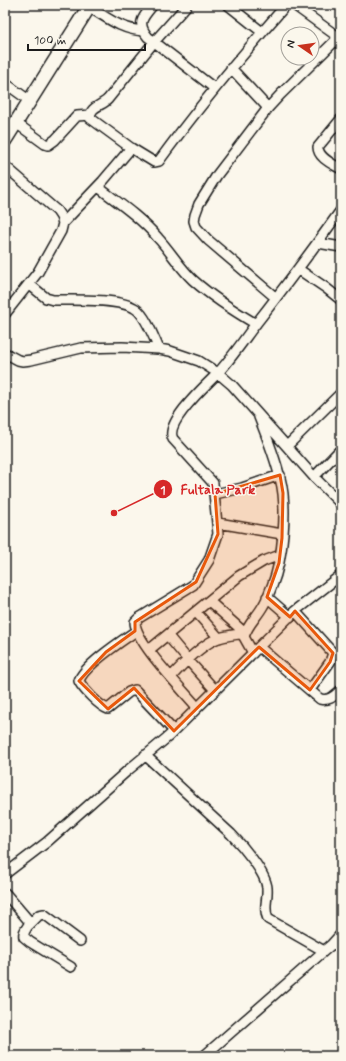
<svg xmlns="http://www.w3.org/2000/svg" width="346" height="1061" font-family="Mynerve,sans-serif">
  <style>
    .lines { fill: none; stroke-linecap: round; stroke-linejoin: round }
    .street-casing { stroke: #1c1c1c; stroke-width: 12 }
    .secondary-casing { stroke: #1c1c1c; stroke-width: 16 }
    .street { stroke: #fbf7ec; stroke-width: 9 }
    .secondary { stroke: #fbf7ec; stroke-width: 13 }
    .marked { fill: #e8590c; fill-opacity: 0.2; stroke: #e8590c; stroke-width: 3; stroke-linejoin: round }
    .leader { fill: none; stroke: #d62828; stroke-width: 1.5 }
    .callout-dot { fill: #d62828; stroke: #fbf7ec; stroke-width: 1.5 }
    .mark-label { font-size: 12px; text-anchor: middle; font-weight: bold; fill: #fff }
    .callout-label { font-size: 14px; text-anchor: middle; font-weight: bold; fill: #d62828; stroke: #fbf7ec; stroke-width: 3; stroke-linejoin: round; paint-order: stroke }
  </style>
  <rect width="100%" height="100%" fill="#fbf7ec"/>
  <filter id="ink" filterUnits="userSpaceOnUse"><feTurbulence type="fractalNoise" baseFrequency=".025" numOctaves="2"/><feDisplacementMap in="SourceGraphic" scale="8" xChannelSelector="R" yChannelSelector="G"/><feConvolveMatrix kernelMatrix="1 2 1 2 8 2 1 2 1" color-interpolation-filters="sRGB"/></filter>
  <g filter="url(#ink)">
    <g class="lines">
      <g class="street-casing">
        <path id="street" d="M153 5C143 17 136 23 148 37L214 88
          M187 5 154 42 108 99C102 106 90 106 90 118L131 148 154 162 159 161C199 106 242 55 286 5
          M228 5 262 32
          M294 5 341 39
          M89 7C108 18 120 29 143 31
          M231 68 268 108
          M5 83 30 101
          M341 119 318 147C318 158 333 164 341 169
          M16 123 45 144 48 145 55 140 77 116 90 115
          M5 166 57 211 61 217 63 223 61 231 38 272 5 314
          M98 187C119 203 141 218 158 238 171 252 180 268 193 280 212 297 234 311 256 324
          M63 223 103 181 131 148
          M318 243 341 247
          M298 269 326 288 341 300
          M29 284 46 298 53 300C72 300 121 298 136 309 146 316 154 338 159 349
          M276 298 208 240 196 227 194 221 195 215 199 204 217 175 268 108 281 94 339 37
          M5 353 18 360 23 361 31 360 81 348 122 347 159 349 170 351 199 361 218 373 232 385 314 477 341 504
          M287 446 341 393
          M314 477 341 449
          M215 494 242 488 280 475
          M218 523 282 534
          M267 597 290 617
          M209 601 245 633
          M295 611 333 653 330 662 310 690
          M196 612 219 638
          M136 631C123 640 83 666 79 681 83 689 99 706 108 709L129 692 135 690 174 731
          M168 636 188 660 215 690
          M259 647 320 699C330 701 334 696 341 690
          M149 650 239 576 264 561 280 555
          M253 653 244 637C247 625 257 617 263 606 267 600 269 593 272 586 283 559 288 507 280 478 275 457 267 437 259 417
          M171 677C182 665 200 647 214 640 224 635 235 635 245 633
          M197 707C183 690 135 642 135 622L139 618 193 585 209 560 218 534 213 483 173 439C164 423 206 385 217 374 231 359 243 341 255 325 284 288 313 249 341 210
          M145 755 231 834C242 845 266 873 267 888 268 900 263 908 268 919L324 951
          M5 874 47 842 127 771 169 736 295 611 341 575
          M5 893 29 921C30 927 22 930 24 937L30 942 71 967
          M29 925 39 915 44 914 80 941
          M331 945 341 934
          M204 1056 324 951 331 945 341 943"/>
      </g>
      <g class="secondary-casing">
        <path id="secondary" d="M5 140 90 5"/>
      </g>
      <use href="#street" class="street"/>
      <use href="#secondary" class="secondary"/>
    </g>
  </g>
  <path class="marked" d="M280 475 283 493 282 538 279 563 267 597 290 617 295 611 333 653 330 662 310 690 259 647 174 731 134 688 108 709 79 681 106 652 135 631V622L196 582 218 534 215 494Z"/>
  <path class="leader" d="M114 513L163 489"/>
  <g class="callout-dot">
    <circle cx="114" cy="513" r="4"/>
    <circle cx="163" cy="489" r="10"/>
  </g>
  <g class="mark-label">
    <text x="163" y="494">1</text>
  </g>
  <g class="callout-label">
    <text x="218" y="494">Fultala Park</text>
  </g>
  <rect width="346" height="1061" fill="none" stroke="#fbf7ec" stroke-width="20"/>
  <rect x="10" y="10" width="326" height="1041" fill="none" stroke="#1c1c1c" stroke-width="1.5" filter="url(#ink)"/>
  <g transform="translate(300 46) rotate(283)"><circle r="19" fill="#fbf7ec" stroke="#a29f99"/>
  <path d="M0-3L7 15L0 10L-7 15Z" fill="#c8321e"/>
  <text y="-6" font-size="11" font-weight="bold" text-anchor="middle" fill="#1c1c1c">N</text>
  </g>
  <path d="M28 44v6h117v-6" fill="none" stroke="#1c1c1c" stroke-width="2"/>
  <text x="34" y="44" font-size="12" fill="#1c1c1c" stroke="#fbf7ec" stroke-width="3" paint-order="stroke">100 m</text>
</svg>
